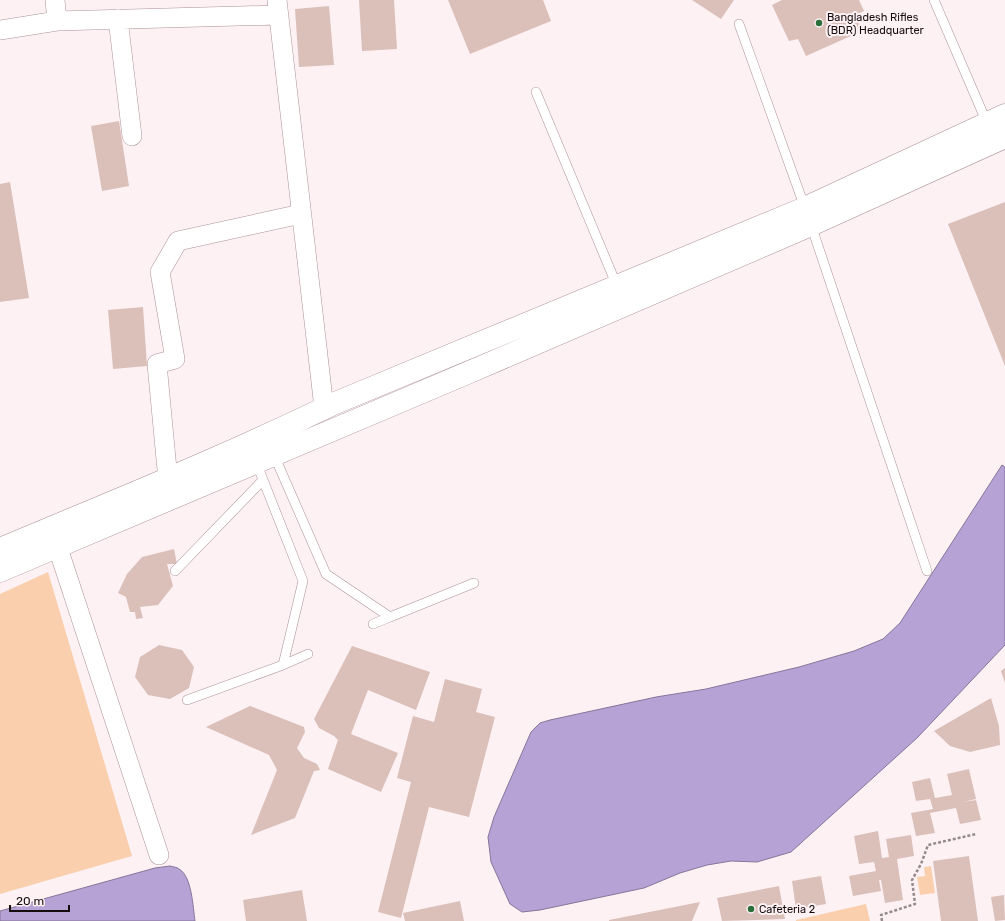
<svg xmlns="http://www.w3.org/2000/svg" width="1005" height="921" font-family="Rubik,sans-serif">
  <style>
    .green { fill: #facfae }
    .water { fill: #b7a2d5; stroke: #867599 }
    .building { fill: #dbbfb9 }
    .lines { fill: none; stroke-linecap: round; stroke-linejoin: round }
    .service-casing { stroke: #ac9298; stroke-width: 10 }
    .minor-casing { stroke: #ac9298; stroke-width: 20 }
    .tertiary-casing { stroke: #ac9298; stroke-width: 23 }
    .path { stroke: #958a8d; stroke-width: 2.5; stroke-dasharray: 3 2; stroke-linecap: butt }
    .service { stroke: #fff; stroke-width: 9 }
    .minor { stroke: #fff; stroke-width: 19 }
    .tertiary { stroke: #fff; stroke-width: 22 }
    .poi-dot { fill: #2a6e39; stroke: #fdf1f4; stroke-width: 1.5 }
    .labels { text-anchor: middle; stroke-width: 4; stroke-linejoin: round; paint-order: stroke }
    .poi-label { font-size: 11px; fill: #150c0e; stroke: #fdf1f4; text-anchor: start }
  </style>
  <rect width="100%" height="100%" fill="#fdf1f4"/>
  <path class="green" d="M48 572 132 856 0 894V594Z
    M931 866 935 893 920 895 917 877 925 876 924 867Z
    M866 904 870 921H796V920Z"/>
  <path class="water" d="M1002 465 1005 467V645L917 738 791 852 757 862 731 861 707 865 680 873 644 888 540 910 522 912 510 904 491 862 488 837 494 817 531 732 540 723 550 720 656 697 706 689 799 667 854 651 883 639 900 623Z
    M170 866C173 867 177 867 179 869 192 876 193 908 195 921H0V911L155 868Z"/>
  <path class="building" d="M359 0H394L397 49 362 51Z
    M448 0H543L551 21 470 54Z
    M692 0H734L721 19Z
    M782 0H859L864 11 855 15 862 31 806 56 798 39 789 41 772 5Z
    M329 6 334 65 299 67 295 9Z
    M119 121 129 186 102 191 91 126Z
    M10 182 29 298 0 302V184Z
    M1005 202V366L948 224Z
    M143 307 147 366 113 369 108 310Z
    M174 549 177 564H167L173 586 158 605 140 607 143 618 136 619 135 612H130L126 597 118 593 127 574 142 557Z
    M159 645 182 650 194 667 189 688 170 699 148 695 135 677 140 657Z
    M352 646 430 672 416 710 368 690 351 734 398 753 381 792 328 769 338 740 334 736 319 728 314 719Z
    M1005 668V683L1001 671Z
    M445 679 482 689 476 712 495 717 469 817 429 807 401 918 378 912 411 782 397 778 413 716 434 722Z
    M991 698 999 726 1000 745 970 752 950 746 934 731Z
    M250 706 304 727 305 732 297 748 304 758 317 764 320 770 314 771 295 818 251 835 277 770 269 755 206 727Z
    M969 769 976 799 963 802 976 800 981 820 960 824 956 808 930 813 935 833 916 836 911 813 933 809 930 799 916 801 912 782 930 778 935 798 952 795 947 774Z
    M878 831 882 858 889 857 886 839 911 835 914 856 897 859 903 900 885 903 881 880H879L881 891 853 896 849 876 876 871 874 862 859 864 854 836Z
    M969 856 978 921H941L933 861Z
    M821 876 826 904 796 909 792 881Z
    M779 886 785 919 722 921 717 898Z
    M302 890 307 921H246L243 900Z
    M1004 895 1005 920 995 921 991 897Z
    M460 901 464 921H405L403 913Z
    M700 902 692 921H609V920Z"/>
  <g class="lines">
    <g class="service-casing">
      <path id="service" d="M934 0 987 123
        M739 24 805 208
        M536 92 617 286
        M811 225 927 571
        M274 455 326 574 390 617 373 624
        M256 462 303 581 283 665 308 654
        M175 571 263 480
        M390 617 474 583
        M187 700 283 665"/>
    </g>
    <g class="minor-casing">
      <path id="minor" d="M55 0 57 21
        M277 0 324 408
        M118 19 132 136
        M0 30 57 21 278 15
        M168 480 157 364 175 359 160 272 178 241 301 214
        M53 533 159 855"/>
    </g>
    <g class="tertiary-casing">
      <path id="tertiary" d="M0 549C112 502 224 457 333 404L805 208 1005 115
        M0 571 472 371 811 225 1005 137"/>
    </g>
    <path class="path" d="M882 921 881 915 915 904 912 880 921 864 928 845 976 834"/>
    <use href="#service" class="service"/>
    <use href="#minor" class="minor"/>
    <use href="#tertiary" class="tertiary"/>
  </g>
  <g class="poi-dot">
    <circle cx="819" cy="23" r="4"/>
    <circle cx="751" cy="909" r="4"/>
  </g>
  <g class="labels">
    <g class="poi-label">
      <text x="827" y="21">Bangladesh Rifles<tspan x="827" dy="13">(BDR) Headquarter</tspan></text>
      <text x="759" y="913">Cafeteria 2</text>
    </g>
  </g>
  <path d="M10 905v6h59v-6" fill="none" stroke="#150c0e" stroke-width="2"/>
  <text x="16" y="905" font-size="12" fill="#150c0e" stroke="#fdf1f4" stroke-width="3" paint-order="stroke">20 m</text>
</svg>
